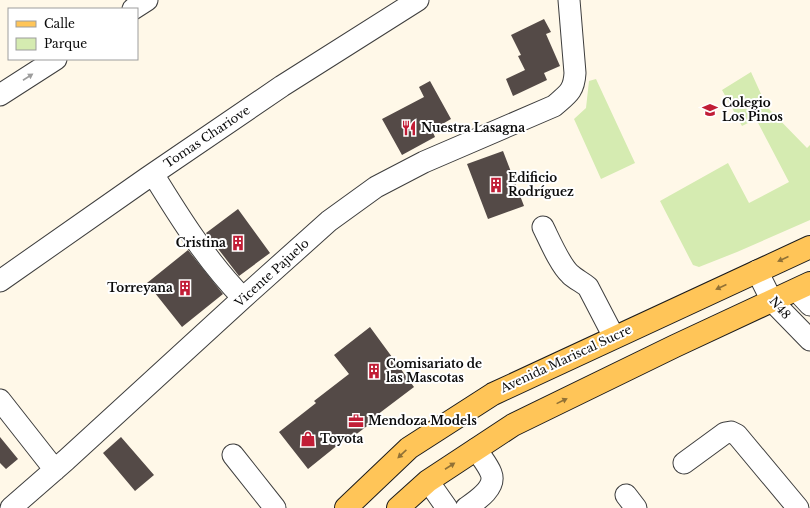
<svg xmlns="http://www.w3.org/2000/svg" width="810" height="508" font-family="'Libre Baskerville',serif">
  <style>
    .green { fill: #d5ebb1 }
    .building { fill: #544a47 }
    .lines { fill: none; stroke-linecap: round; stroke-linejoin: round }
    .minor-casing { stroke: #3e3e3e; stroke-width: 23 }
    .major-casing { stroke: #1c1c1c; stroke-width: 24 }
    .minor { stroke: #fff; stroke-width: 21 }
    .major { stroke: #ffc558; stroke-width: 22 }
    .oneway { fill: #9d9d9d }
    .oneway2 { fill: #917135 }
    .labels { text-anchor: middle; stroke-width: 4; stroke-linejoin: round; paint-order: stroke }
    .poi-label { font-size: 12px; font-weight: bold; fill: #0b0b0b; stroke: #fff; text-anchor: start }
    .street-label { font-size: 12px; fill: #0b0b0b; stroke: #fff }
  </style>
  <rect width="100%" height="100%" fill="#fff8e8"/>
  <path class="green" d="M751 72 767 107 807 148 810 145V220L737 252 699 267 693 265 660 201 728 163 749 203 789 182 756 119 742 126 722 90Z
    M596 79 635 163 601 179 574 119 586 108 589 81Z"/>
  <path class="building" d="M544 19 551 32 546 34 560 66 544 73 547 80 513 96 506 79 525 70 518 56 521 55 511 35Z
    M430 81 451 119 432 130 435 137 402 155 382 119 424 97 419 87Z
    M503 151 524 206 488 219 467 164Z
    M238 209 270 253 239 276 206 233Z
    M188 250 223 294 182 327 147 283Z
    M370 327 414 387 373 418 375 420 346 442 344 440 308 469 279 432 316 403 314 401 349 374 334 355Z
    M0 437 18 459 6 469 0 463Z
    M121 437 154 475 135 491 103 453Z"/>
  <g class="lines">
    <g class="minor-casing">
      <path id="minor" d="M133 9 147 0
        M0 95 56 59
        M153 174C180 218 207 261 243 298
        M543 227C549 239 560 265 570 274 575 279 582 282 588 287L614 337
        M757 271 772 301 810 340
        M0 281 147 178 282 86 418 0
        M796 290 810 305
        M0 400 55 470
        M233 455 275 508
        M684 463 725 433 731 432 737 435 798 508
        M428 481 447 508
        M626 495 636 508
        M11 508 66 460 243 298 329 221 376 187 424 162 554 106C568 94 574 91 575 73L569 0
        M466 508C476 501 497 488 491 473 488 465 481 457 476 449"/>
    </g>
    <g class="major-casing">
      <path id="major" d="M346 508 409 448 493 394 810 247
        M398 508 428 481 513 425 675 346 810 283"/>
    </g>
    <use href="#minor" class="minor"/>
    <use href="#major" class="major"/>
  </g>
  <defs><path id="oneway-solid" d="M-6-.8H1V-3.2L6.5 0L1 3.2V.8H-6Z"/></defs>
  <use class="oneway" href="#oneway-solid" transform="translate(28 77) rotate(-33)"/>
  <g class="oneway2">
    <use href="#oneway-solid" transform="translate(783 259) rotate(156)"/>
    <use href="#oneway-solid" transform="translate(721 287) rotate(155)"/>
    <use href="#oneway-solid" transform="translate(562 401) rotate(-26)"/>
    <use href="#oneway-solid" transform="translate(402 454) rotate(137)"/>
    <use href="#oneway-solid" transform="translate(450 466) rotate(-33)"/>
  </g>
  <defs>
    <g id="school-bare" transform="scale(1.2)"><path d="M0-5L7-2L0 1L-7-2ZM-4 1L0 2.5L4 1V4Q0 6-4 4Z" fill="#c11d36" stroke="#fff" stroke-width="2.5" paint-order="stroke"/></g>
    <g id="restaurant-bare" transform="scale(1.2)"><path d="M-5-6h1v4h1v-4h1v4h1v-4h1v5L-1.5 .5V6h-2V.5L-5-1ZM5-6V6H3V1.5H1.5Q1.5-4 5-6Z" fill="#c11d36" stroke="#fff" stroke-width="2.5" paint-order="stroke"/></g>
    <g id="building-bare" transform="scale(1.2)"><path d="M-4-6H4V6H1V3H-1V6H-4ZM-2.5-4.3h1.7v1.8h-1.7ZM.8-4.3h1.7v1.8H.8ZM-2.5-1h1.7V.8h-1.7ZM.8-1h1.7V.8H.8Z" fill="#c11d36" stroke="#fff" stroke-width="2.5" paint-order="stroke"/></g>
    <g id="office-bare" transform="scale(1.2)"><path d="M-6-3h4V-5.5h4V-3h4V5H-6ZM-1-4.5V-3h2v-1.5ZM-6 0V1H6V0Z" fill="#c11d36" stroke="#fff" stroke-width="2.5" paint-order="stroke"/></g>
    <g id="shop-bare" transform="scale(1.2)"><path d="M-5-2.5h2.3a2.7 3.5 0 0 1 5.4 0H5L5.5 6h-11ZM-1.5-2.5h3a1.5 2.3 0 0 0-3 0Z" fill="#c11d36" stroke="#fff" stroke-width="2.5" paint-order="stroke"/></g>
  </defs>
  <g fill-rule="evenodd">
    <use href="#school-bare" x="710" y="110"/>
    <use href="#restaurant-bare" x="409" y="128"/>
    <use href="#building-bare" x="496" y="185"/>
    <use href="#building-bare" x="238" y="243"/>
    <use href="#building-bare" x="185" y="288"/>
    <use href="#building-bare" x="374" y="371"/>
    <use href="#office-bare" x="356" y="421"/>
    <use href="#shop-bare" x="308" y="439"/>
  </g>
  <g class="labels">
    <g class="poi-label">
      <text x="722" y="107">Colegio<tspan x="722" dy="14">Los Pinos</tspan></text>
      <text x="421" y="132">Nuestra Lasagna</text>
      <text x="508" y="182">Edificio<tspan x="508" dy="14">Rodríguez</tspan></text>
      <text x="226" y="247" text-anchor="end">Cristina</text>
      <text x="173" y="292" text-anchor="end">Torreyana</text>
      <text x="386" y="368">Comisariato de<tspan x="386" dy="14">las Mascotas</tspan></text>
      <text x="368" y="425">Mendoza Models</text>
      <text x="320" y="443">Toyota</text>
    </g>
    <g class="street-label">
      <text transform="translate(207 137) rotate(-34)" y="4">Tomas Chariove</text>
      <text transform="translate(272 273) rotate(-42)" y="4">Vicente Pajuelo</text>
      <text transform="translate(780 308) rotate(50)" y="4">N48</text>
      <text transform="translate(566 359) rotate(-25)" y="4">Avenida Mariscal Sucre</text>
    </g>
  </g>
  <rect x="8" y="8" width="130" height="52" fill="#ffffff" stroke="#9d9d9d"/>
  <rect x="16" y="21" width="20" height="6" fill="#ffc558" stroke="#9d9d9d"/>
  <text x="44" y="28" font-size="12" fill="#0b0b0b">Calle</text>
  <rect x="16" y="38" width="20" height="12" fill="#d5ebb1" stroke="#9d9d9d"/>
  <text x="44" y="48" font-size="12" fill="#0b0b0b">Parque</text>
</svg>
